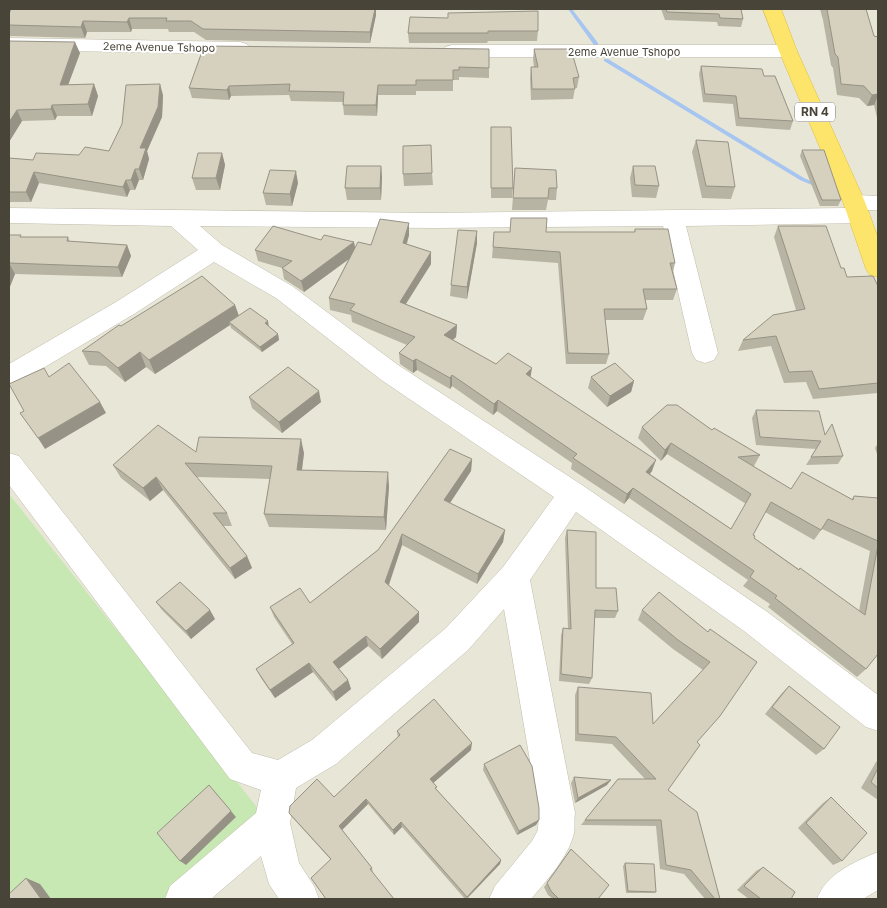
<svg xmlns="http://www.w3.org/2000/svg" width="887" height="908" font-family="Inter,sans-serif">
  <style>
    .residential { fill: #e8e6d7 }
    .green { fill: #c7e8b2 }
    .lines { fill: none; stroke-linecap: round; stroke-linejoin: round }
    .stream { fill: #a6c5f0; fill-rule: evenodd }
    .minor-casing { stroke: #c0bcab; stroke-width: 1 }
    .highway-casing { stroke: #ddbd3a; stroke-width: 1 }
    .minor { fill: #fff; fill-rule: evenodd }
    .highway { fill: #fde56b; fill-rule: evenodd }
    .wall { fill: #b8b4a3; fill-rule: evenodd }
    .shaded-wall { fill: #969285 }
    .building { fill: #d6d1be; stroke: #969285 }
    .labels { text-anchor: middle; stroke-width: 4; stroke-linejoin: round; paint-order: stroke }
    .far-street-label { font-size: 11px; fill: #484437; stroke: #fff }
    .shield { fill: #fff; stroke: #7f7c73; stroke-width: 1 }
    .shield-label { font-size: 12px; font-weight: bold; fill: #484437 }
  </style>
  <rect width="100%" height="100%" fill="#f4f3e9"/>
  <path class="residential" d="M9 9H878V899H9Z"/>
  <path class="green" d="M9 494 267 820 179 899H9Z"/>
  <g class="lines">
    <path class="stream" d="M568 9H572L598 43V45H594Z
      M604 59H608L804 178 822 186 819 188 800 180 604 61Z"/>
    <g class="minor-casing">
      <path id="minor" d="M9 38 240 42 247 44 249 48 247 52 240 54 9 50Z
        M452 45H788L795 47 797 51 795 55 788 57H452L445 55 443 51 445 47Z
        M854 195 878 196V210H867L870 215 867 220 859 223 686 226 718 353 714 360 705 363 696 360 692 353 663 226 434 228 200 226 222 245 292 286 398 365 582 485 766 611 878 695V731L866 727 744 631 576 512 530 580 575 813C574 819 575 827 574 833 568 858 547 880 531 899H489L495 886 532 841 538 830 539 813 504 609 468 650 336 764 296 788 290 823 299 863 314 886 319 899H279L269 884 261 856 211 899H165L170 886 256 813 261 790 230 779 9 485V453L19 456 252 753 278 760 312 740 446 628 503 567 554 497 380 379 276 298 214 262 134 314 18 383 9 386V364L116 302 198 250 171 226 9 223V208L434 213 848 208 843 202 846 197Z
        M878 852V890L863 899H817C826 874 854 862 878 852Z"/>
    </g>
    <g class="highway-casing">
      <path id="highway" d="M763 9H781L797 51 865 202 878 238V277L870 275 866 269 843 202 779 51Z"/>
    </g>
    <use href="#minor" class="minor"/>
    <use href="#highway" class="highway"/>
  </g>
  <path class="wall" d="M11 9H376V15L370 43 206 40 194 32H169L168 29H132L131 32H87L85 38 9 36V14Z
    M661 9H741L743 19 741 27 718 26 717 22 665 20Z
    M820 9H866L874 36 878 37V122L874 105 867 106 859 98 837 95 833 68 831 65 823 20Z
    M448 13 538 31 537 41H488L487 43H409L408 33 448 18Z
    M9 41 80 53 68 85 94 84 98 96 92 116H57L55 120 22 121 9 142Z
    M204 46 489 68V78L459 77V80H453V91H416V95H378L377 116 344 115 343 105V102L291 101 289 95 231 96 229 100 192 98 189 88Z
    M534 49 579 77 577 88H575L573 99 531 100 530 78 531 67H534L533 59Z
    M701 66 764 76 793 121 790 130 736 126 733 104 703 102 699 74Z
    M163 95 162 117 147 151 149 159 143 180H139L135 190H130L127 197 39 183 31 202H9V158L33 160 79 155 109 151Z
    M491 127 513 188 512 198H491Z
    M696 140 735 187 731 199 702 198 692 152Z
    M802 150 841 200 838 206H820L800 156Z
    M222 153 225 165 220 190H196L192 178Z
    M381 166 382 178 381 200H347L345 188Z
    M633 166 659 186 656 198 632 197 630 178Z
    M515 168 557 188 556 200H548L546 210H512Z
    M432 173 433 185 404 186 403 174Z
    M298 183 292 206 266 205 263 193Z
    M409 223V235L407 244 431 252V264L406 304 457 325 456 337 453 340 496 364 531 377 652 471 650 474 731 529 746 504 667 454 661 461 638 438 642 427 712 430 760 455 754 466H753L791 489 852 499 854 496 878 498V654L866 669 857 677 768 607 770 604 743 586 748 580 629 498 624 504 571 469 572 463 497 411 493 415 452 386 450 389 417 370 413 373 400 364 399 353 407 345 352 322 351 315 330 310 329 298 349 258 304 292 284 279 282 268 258 261 255 250 321 240 354 242 355 247 371 245ZM765 512 814 540 822 529 870 551 859 611 754 538 753 535Z
    M778 226 841 268 847 277 878 286V395V393L813 399 806 382 784 383 771 346 738 351 743 340 796 310 774 237Z
    M635 229 675 263 673 272 677 289 673 300H645L647 309 643 320H605L609 354 606 364H566L558 263 492 258 494 232H634Z
    M477 231V243L467 299 450 296 451 285Z
    M9 235 22 237H68L70 242 127 245 131 256 122 277 15 274 9 289Z
    M235 305 239 316 269 327 278 334 279 340 262 352 231 328 230 325 155 374 146 367 125 382 106 366 89 365 82 351 121 326Z
    M591 377 634 381 631 392 607 407 588 388Z
    M249 397 321 402 282 433 252 408Z
    M756 410 825 435 843 456 838 464 806 465 816 449 756 445 752 418Z
    M878 443V457L875 448Z
    M196 452 304 453 302 470 389 486 386 530 269 527 264 514 270 479 196 477 227 513 232 526H223L247 556 252 568 235 579 163 490 150 501 121 478 113 465Z
    M472 459 471 471 450 503 505 530 503 542 477 584 402 545 389 585 419 622 382 659 368 646 339 669 348 680 351 689 336 701 313 672 275 698 261 678 256 669 292 644 274 617 270 607 310 603 378 550Z
    M567 530 596 588 618 611 615 618H594L592 678 589 684 559 681 561 635 563 628 568 629 565 538Z
    M156 602 215 619 191 639 162 610Z
    M642 610 708 632 757 662 697 742 668 790 720 899H705L684 874 660 869 656 826 581 825 585 820 645 779 612 744 575 741V695L578 687 653 724 703 670 673 649 638 620Z
    M789 686 824 749 816 755 765 714 782 693Z
    M397 731 471 750 433 783 437 790 501 860 500 864 467 899H465L402 827 394 835 368 804 342 830 372 868 373 872 331 860 293 818 289 813 334 797 398 738Z
    M878 760V800L861 788 876 762Z
    M484 764 539 820 536 825 517 835 483 770Z
    M574 777 607 785 575 803 571 783Z
    M831 797 842 861 833 865 798 828 823 803Z
    M571 849 598 899H553L548 895 544 887Z
    M625 863 656 892 654 893H626L623 866Z
    M763 867 791 899H749L737 890 756 871Z"/>
  <path class="shaded-wall" d="M375 9H376V15L370 43V32Z
    M129 18 132 29 131 32 127 22Z
    M83 21 87 32 85 38 81 27Z
    M75 42 80 53 64 96 60 85Z
    M94 84 98 96 92 116 88 104Z
    M160 84 163 95 162 117 147 151 149 159 143 180 139 169 140 148Z
    M378 85V95L377 116 376 105Z
    M229 86 231 96 229 100 227 90Z
    M878 94V96L874 105 867 106 872 95Z
    M52 105 57 116 55 120 51 109Z
    M17 110 22 121 9 142V122Z
    M222 153 225 165 220 190 216 178Z
    M381 166 382 178 381 200 380 188Z
    M135 169 139 180 135 190 131 180Z
    M296 171 298 183 292 206 290 194Z
    M34 172 39 183 31 202 26 192Z
    M126 180 130 190 127 197 123 187Z
    M409 223V235L403 255V243Z
    M477 231V243L467 299V287Z
    M354 242 356 254 304 292 301 281Z
    M127 245 131 256 122 277 118 267Z
    M431 252V264L400 313V302Z
    M9 263 15 274 9 289Z
    M235 305 240 319 229 322 230 325 155 374 149 360Z
    M268 321 269 327 265 323Z
    M457 325 456 337 444 347V335Z
    M278 334 279 340 262 352 260 347Z
    M140 352 146 367 125 382 118 368Z
    M416 359 417 370 413 373V361Z
    M532 368 530 380 526 374Z
    M452 375V386L450 389V378Z
    M634 381 631 392 607 407 610 396Z
    M319 391 321 402 282 433 279 422Z
    M498 400 497 411 493 415 494 404Z
    M100 402 106 413 45 449 38 438Z
    M301 439 304 453 300 484 297 470Z
    M671 443 667 454 661 461 665 450Z
    M472 459 471 471 444 512V500Z
    M656 460 652 471 643 482 646 472Z
    M388 472 389 486 386 530 384 517Z
    M156 477 163 490 150 501 143 488Z
    M633 488 629 498 624 504 627 494Z
    M505 530 503 542 477 584 478 574Z
    M402 534V545L386 593 385 582Z
    M247 556 252 568 235 579 230 568Z
    M210 610 215 619 191 639 186 631Z
    M419 612V622L382 659 380 649Z
    M366 636 368 646 336 671 333 662Z
    M309 663 313 672 275 698 270 690Z
    M348 680 351 689 336 701 333 692Z
    M472 743 471 750 431 785 430 779Z
    M611 780 607 785 575 803 578 798Z
    M214 791 236 817 186 865 180 861Z
    M366 799 368 804 341 831 339 826Z
    M539 820 536 825 517 835 519 831Z
    M401 822 402 827 394 835 393 830Z
    M501 860 500 864 466 899 467 897Z
    M26 878 40 884 51 899H41Z"/>
  <path class="building" d="M11 9H375L370 32 203 29 191 21H166L167 18H129L127 22 83 21 81 27 9 25V14Z
    M666 9H741L743 19 720 18 719 14 667 12Z
    M827 9H866L874 36 878 37V94L872 95 864 86 841 84 838 57 835 54Z
    M538 11V31H488V33H408L410 17 448 18V13Z
    M9 41 75 42 60 85 94 84 88 104 52 105 51 109 17 110 9 122Z
    M204 46 489 49V68L459 67V70H453V80H416V85H378L376 105H343L344 92 289 91 290 84 229 86 227 90 189 88Z
    M534 49H571L579 77 573 78 575 89H532L531 67H538Z
    M701 66 762 69 764 76H775L793 121 739 118 736 96 705 94Z
    M160 84 158 107 140 148H146L139 169H135L131 180H126L123 187 34 172 26 192H9V158L33 160 36 153 79 155 85 147 109 151 122 124 126 85Z
    M491 127H511L513 188H491Z
    M696 140 728 142 735 187 706 186Z
    M431 145 432 173 403 174V146Z
    M802 150H824L841 200H822Z
    M198 153H222L216 178H192Z
    M347 166H381L380 188H345Z
    M633 166H655L659 186 635 185Z
    M515 168 556 170 557 188H549L548 198H513Z
    M270 170 296 171 290 194 263 193Z
    M511 218H547L546 232H635V229H668L675 263H670L677 289H643L647 309H604L609 354 568 353 560 252 493 247 494 232H510Z
    M380 219 409 223 403 243 431 252 400 302 457 325 444 335 496 364 508 353 532 368 526 374 656 460 646 472 731 529 751 494 671 443 665 450 642 427 667 405H677L712 430 714 428 760 455 738 457 791 489 802 472 853 500 854 496 878 498V541L828 519 821 530 771 502 753 535 755 536 754 538 799 570 800 568 865 615 878 545V654L866 669 775 598 777 596 750 577 754 571 633 488 627 494 573 458 577 454 498 400 494 404 452 375 450 378 416 359 413 361 399 353 415 337 350 310 355 304 329 298 358 242 371 245Z
    M273 226 321 240 324 235 354 242 301 281 282 268 292 261 255 250Z
    M778 226H826L841 268H844L847 277 873 276 878 286V383L819 389 812 371 789 372 776 336 743 340 773 315 805 309Z
    M458 230 477 231 467 287 451 285Z
    M9 235H21L20 237H68L67 241 127 245 118 267 9 263Z
    M202 276 235 305 149 360 140 352 118 368 99 352 82 351 119 325 121 326Z
    M250 308 268 321 265 323 278 334 260 347 229 322Z
    M69 363 100 402 38 438 20 413 24 411 9 384 44 368 49 377Z
    M615 363 634 381 610 396 591 377Z
    M288 367 319 391 279 422 249 397Z
    M756 410 819 411 825 435 832 424 843 456 811 457 821 441 760 437Z
    M158 425 196 452 199 437 301 439 297 470 388 472 384 517 264 514 272 466 185 463 227 513H213L247 556 230 568 156 477 143 488 113 465Z
    M450 449 472 459 444 500 505 530 478 574 402 534 385 582 419 612 380 649 366 636 333 662 348 680 333 692 309 663 270 690 256 669 294 643 270 607 300 588 310 603 378 550Z
    M567 530 596 532V588H616L618 611 595 610 592 678 561 674 563 628 571 629Z
    M180 582 210 610 186 631 156 602Z
    M659 592 708 632 710 629 757 662 720 716 697 742 700 745 668 790 697 812 720 899H715L691 870 666 865 661 820H585L618 779H656L616 737 578 734V687L651 693 653 724 710 662 678 640 642 610Z
    M789 686 840 727 824 749 772 707Z
    M434 699 472 743 430 779 437 787 435 788 501 860 467 897 401 822 393 830 366 799 339 826 372 868 370 869 394 899H326L311 878 331 859 289 813 290 806 317 779 334 797 400 735 397 731Z
    M520 745 532 766 539 808V820L519 831 484 764Z
    M878 768V788L871 782Z
    M574 777 611 780 578 798Z
    M209 785 231 811 180 861 157 833Z
    M831 797 867 833 842 861 806 823Z
    M571 849 609 885 598 899H559L551 891 547 883Z
    M625 863 654 864 656 892 628 891Z
    M763 867 795 892 791 899H761L744 886Z
    M26 878 41 899H9V894Z"/>
  <g class="labels">
    <g class="far-street-label">
      <text transform="translate(159 47) rotate(1)" y="4">2eme Avenue Tshopo</text>
      <text x="624" y="56">2eme Avenue Tshopo</text>
    </g>
    <rect class="shield" x="795" y="102.5" width="40" height="19" rx="4"/>
    <g class="shield-label">
      <text x="815" y="116">RN 4</text>
    </g>
  </g>
  <rect width="887" height="908" fill="none" stroke="#484437" stroke-width="20"/>
</svg>
